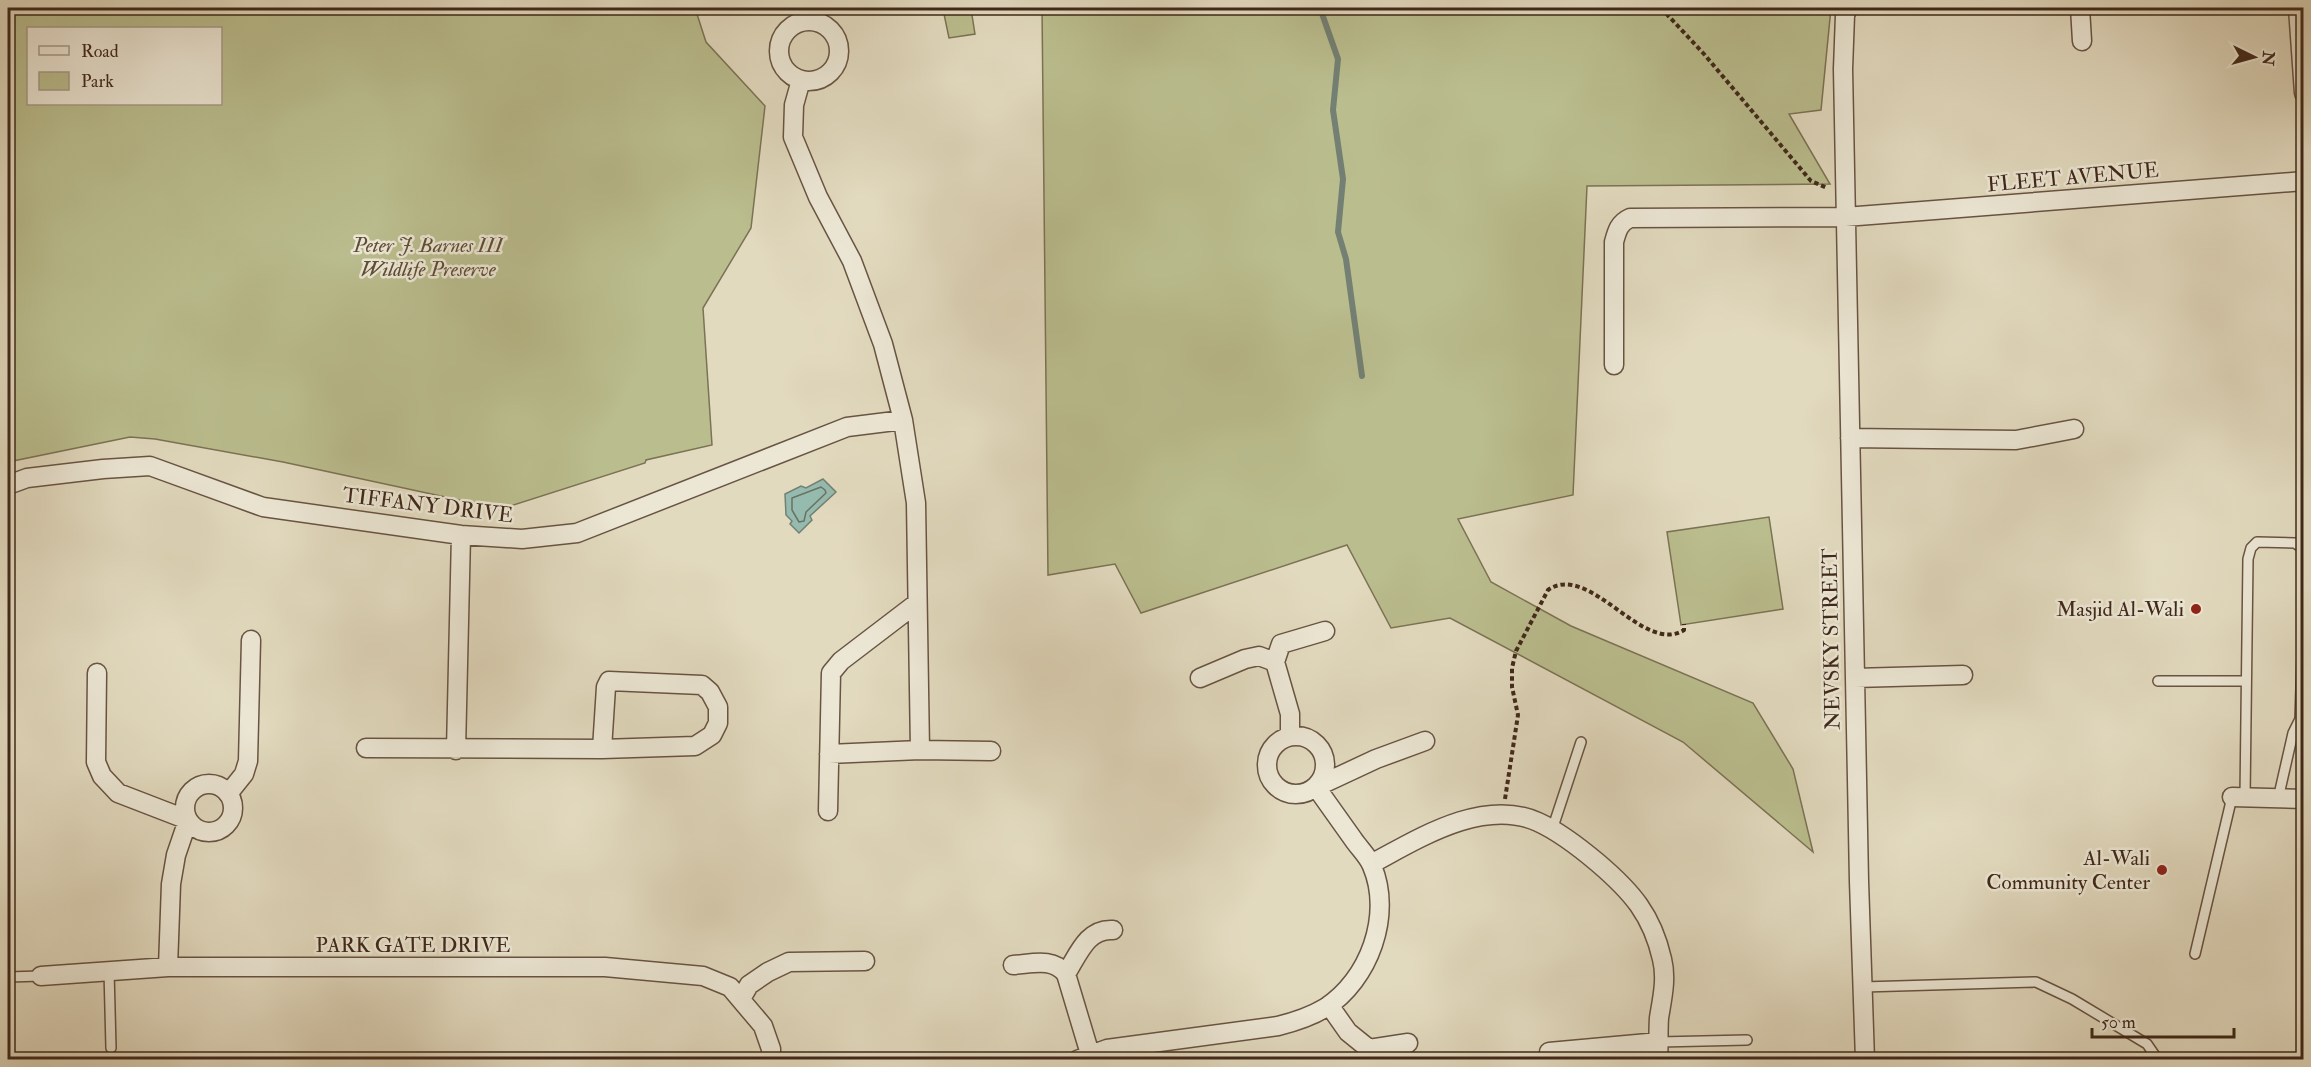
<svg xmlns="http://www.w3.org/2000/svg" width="2311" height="1067" font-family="'IM FELL Double Pica',serif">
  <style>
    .green { fill: #babd8e; stroke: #7c7254; stroke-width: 1.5; fill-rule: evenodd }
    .water { fill: #95bbaf; stroke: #738073; stroke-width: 1.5 }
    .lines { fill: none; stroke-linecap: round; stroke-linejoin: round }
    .shore { stroke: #6a7264; stroke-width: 1.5 }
    .stream { stroke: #738073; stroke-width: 6 }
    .service-casing { stroke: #685443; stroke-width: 12 }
    .minor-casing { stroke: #685443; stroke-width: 21 }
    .path { stroke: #3f281a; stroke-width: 4; stroke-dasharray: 4.5 3; stroke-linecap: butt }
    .service { stroke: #ece7d5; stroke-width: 9 }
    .minor { stroke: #ece7d5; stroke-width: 18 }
    .poi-dot { fill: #8f2418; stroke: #ece7d5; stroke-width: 2 }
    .labels { text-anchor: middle; stroke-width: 5; stroke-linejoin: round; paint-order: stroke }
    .street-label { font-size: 21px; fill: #3f281a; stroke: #ece7d5 }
    .park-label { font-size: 21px; font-style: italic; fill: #5e4d37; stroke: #ece7d5 }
    .poi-label { font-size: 21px; fill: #3f281a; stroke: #ece7d5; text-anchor: end }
  </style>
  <rect width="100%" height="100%" fill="#e2dabf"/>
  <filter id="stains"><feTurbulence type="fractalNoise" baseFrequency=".00333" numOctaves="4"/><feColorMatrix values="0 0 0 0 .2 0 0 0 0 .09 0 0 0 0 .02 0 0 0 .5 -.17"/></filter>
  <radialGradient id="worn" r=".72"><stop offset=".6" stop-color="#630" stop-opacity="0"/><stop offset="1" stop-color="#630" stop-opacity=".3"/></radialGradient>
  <path class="green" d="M8 8H695L706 42 765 106 751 228 703 308 712 445 646 460 645 463 501 509 283 462 155 439 130 437 8 462ZM28 28H220V104H28Z
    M1042 8H1831L1821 110 1789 114 1830 184 1587 186 1573 495 1458 519 1491 582 1571 626 1753 703 1793 769 1813 852 1683 742 1450 618 1391 628 1347 545 1141 613 1115 564 1048 575Z
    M971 9 975 34 949 38 944 14Z
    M1769 517 1783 609 1681 625 1667 532Z"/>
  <path class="water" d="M823 479 836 492 810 516 812 520 799 533 790 524 792 521 786 515 785 494 801 486 806 488Z"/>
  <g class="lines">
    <path class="shore" d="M821 487 825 490 826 493 806 512 804 521 799 522 792 510V498Z"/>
    <path class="stream" d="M1320 8 1338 59 1333 110 1343 179 1338 232 1346 259 1362 376"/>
    <g class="service-casing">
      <path id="service" d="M2158 681H2246
        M2245 797 2248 559 2251 548 2257 542 2295 543 2302 548 2304 552
        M2278 799 2293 733 2300 719 2304 596
        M1552 830 1581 742
        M2195 954 2232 797
        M109 971 111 1048
        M8 977 41 976
        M1863 987 2036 982 2072 999 2147 1044 2158 1060
        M1659 1042 1747 1040"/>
    </g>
    <g class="minor-casing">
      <path id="minor" d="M1848 8 1845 15 1843 69 1859 881 1865 1060
        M2080 8 2082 41
        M2298 8 2304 93
        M779 51a30 30 0 1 1 60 0a30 30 0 1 1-60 0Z
        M801 80 794 105 793 137 818 197 852 261 883 344 903 420 916 503 920 750
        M1614 365V242C1617 231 1619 223 1630 218L1845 217 2304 181
        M1850 438 2016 440 2074 429
        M8 485 27 478 103 469 150 466 263 507 461 535 522 539 577 533 847 427 903 420
        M97 673 96 762 102 776 118 793 188 820 176 855 171 884 168 967
        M1200 678 1245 659 1259 656 1275 662
        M1855 678 1963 675
        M609 681 702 685 710 692 718 707V723L712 735 695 746 602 749 606 687Z
        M1267 765a29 29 0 1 1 58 0a29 29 0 1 1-58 0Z
        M1290 736V714L1275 662 1281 644 1325 631
        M366 748 602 749
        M456 750 461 535
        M829 754 920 750 991 751
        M185 808a24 24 0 1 1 48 0a24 24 0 1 1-48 0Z
        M228 794 244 774 248 761 251 640
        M2232 797 2304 799
        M828 811 831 673 841 661 917 603
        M1371 864C1418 839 1483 797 1538 822 1560 832 1579 847 1598 863 1632 892 1652 915 1662 959 1667 979 1662 999 1659 1018 1658 1032 1659 1046 1658 1060
        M1013 965C1032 964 1052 957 1066 974L1090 1054
        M1066 974C1078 955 1087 928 1113 930
        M41 976 168 967H605L703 976 730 987 763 1026 771 1049V1060
        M741 999 749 985 768 972 789 962 865 961
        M1329 1005 1348 1032 1369 1049 1408 1043
        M1549 1052 1659 1042
        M1077 1060 1107 1049 1278 1026C1294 1022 1310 1017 1325 1008 1369 980 1393 915 1372 866 1368 856 1359 848 1353 839 1341 822 1328 804 1316 787L1376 759 1425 741"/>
    </g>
    <path class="path" d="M1661 8 1704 54 1811 181 1827 188
      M820 23 828 12 836 8
      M1505 799 1518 715 1512 687V668L1516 651 1548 590C1590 561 1643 656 1684 630V624"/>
    <use href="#service" class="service"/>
    <use href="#minor" class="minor"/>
  </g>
  <g class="poi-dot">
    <circle cx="2196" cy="609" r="6"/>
    <circle cx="2162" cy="870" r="6"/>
  </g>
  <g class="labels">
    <g class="street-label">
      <text transform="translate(2073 177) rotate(-5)" y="7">FLEET AVENUE</text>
      <text transform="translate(428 505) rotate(7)" y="7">TIFFANY DRIVE</text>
      <text transform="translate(1831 639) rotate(-91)" y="7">NEVSKY STREET</text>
      <text x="413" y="952">PARK GATE DRIVE</text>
    </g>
    <g class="park-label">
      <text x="428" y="252">Peter J. Barnes III<tspan x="428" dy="24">Wildlife Preserve</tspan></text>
    </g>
    <g class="poi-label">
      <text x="2184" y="616">Masjid Al-Wali</text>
      <text x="2150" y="865">Al-Wali<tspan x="2150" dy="24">Community Center</tspan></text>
    </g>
  </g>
  <rect width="2311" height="1067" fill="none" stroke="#e2dabf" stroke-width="30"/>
  <rect x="9" y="9" width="2293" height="1049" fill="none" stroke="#3f281a" stroke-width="3"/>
  <rect x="15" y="15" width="2281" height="1037" fill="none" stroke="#3f281a" stroke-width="1.5"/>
  <rect x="27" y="27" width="195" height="78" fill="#ece7d5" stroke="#a79b8a" stroke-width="1.5"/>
  <rect x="39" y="46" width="30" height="9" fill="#ece7d5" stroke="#a79b8a" stroke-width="1.5"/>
  <text x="81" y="57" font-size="18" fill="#3f281a">Road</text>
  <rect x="39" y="72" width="30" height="18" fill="#babd8e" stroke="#a79b8a" stroke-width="1.5"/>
  <text x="81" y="87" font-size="18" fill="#3f281a">Park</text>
  <g transform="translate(2254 57) rotate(95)" stroke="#ece7d5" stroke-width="4.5" paint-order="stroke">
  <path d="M0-4.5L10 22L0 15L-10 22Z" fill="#3f281a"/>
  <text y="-9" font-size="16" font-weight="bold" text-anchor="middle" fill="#3f281a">N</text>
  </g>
  <path d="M2092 1028v9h142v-9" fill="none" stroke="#3f281a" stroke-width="3"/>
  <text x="2101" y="1028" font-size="18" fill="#3f281a" stroke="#ece7d5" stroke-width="4.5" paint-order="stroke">50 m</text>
  <rect width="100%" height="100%" filter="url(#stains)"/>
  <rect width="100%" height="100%" fill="url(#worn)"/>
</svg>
